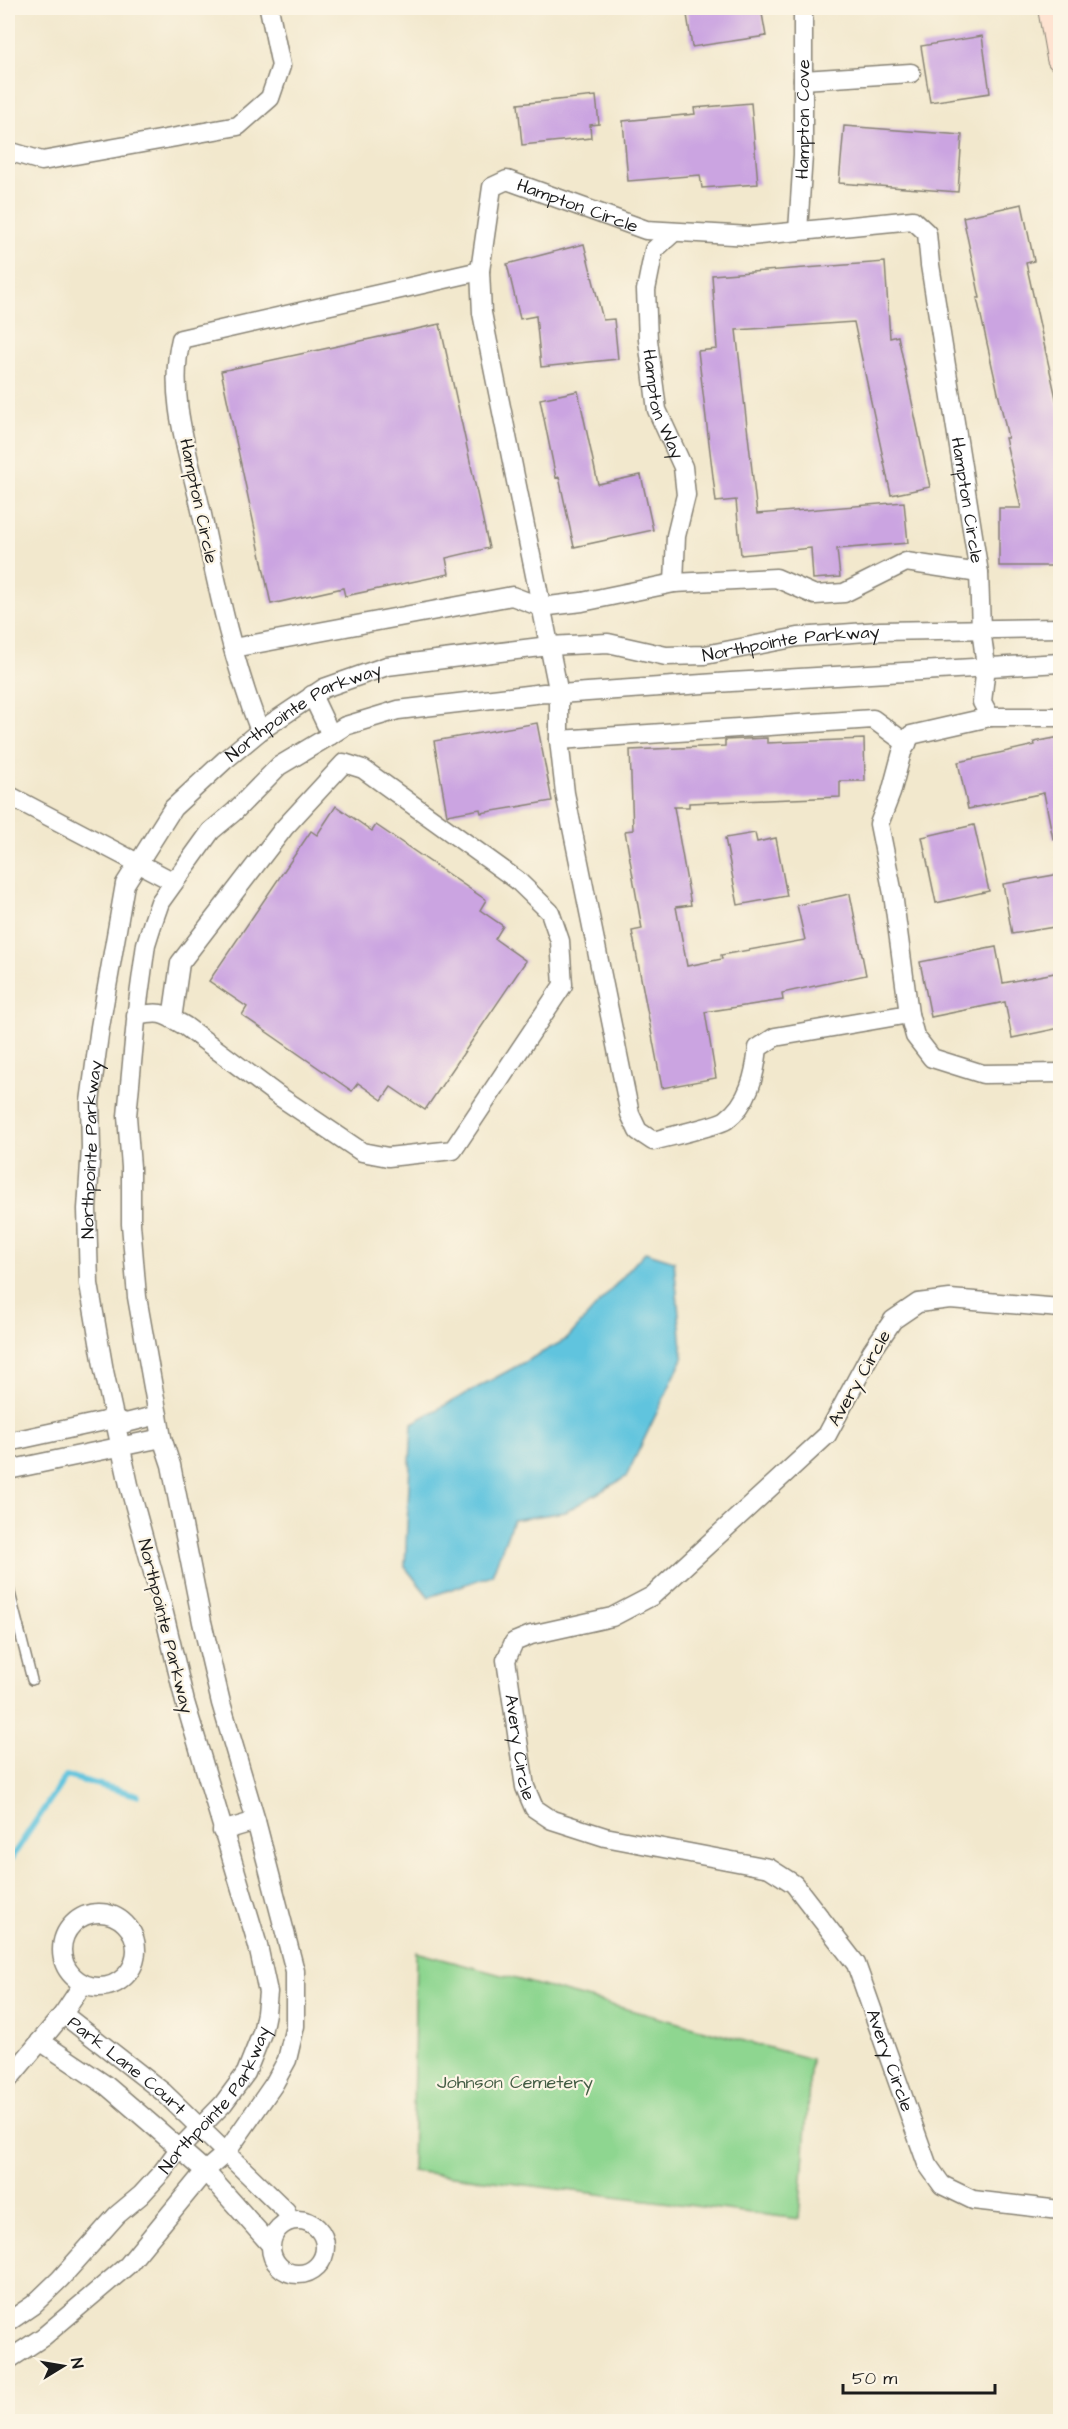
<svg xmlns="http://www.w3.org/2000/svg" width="1068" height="2429" font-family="'Architects Daughter',sans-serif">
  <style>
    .green { fill: #8ed690; stroke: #557956; stroke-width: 1.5 }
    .water { fill: #60c4de; stroke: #3e707d; stroke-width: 1.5 }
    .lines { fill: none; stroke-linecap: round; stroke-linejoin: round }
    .stream { stroke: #60c4de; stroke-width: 6 }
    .building { fill: #cba4e1 }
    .lane-casing { stroke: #878274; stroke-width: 12 }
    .street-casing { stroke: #878274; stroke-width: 21 }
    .secondary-casing { stroke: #878274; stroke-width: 28 }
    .lane { stroke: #fff; stroke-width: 9 }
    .street { stroke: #fff; stroke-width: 18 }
    .secondary { stroke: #fee3d1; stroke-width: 26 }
    .labels { text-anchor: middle; stroke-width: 4.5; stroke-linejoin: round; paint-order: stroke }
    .street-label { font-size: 18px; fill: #1c1c1c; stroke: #fcf5e5 }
    .park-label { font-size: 18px; fill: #445d45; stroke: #fcf5e5 }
  </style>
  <rect width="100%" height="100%" fill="#fcf5e5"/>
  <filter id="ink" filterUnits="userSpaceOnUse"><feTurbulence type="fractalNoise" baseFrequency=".0167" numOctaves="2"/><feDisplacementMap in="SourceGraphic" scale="12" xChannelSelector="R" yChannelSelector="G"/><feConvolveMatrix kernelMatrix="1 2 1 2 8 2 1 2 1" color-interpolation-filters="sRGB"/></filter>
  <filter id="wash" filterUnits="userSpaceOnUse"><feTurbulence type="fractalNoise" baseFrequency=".008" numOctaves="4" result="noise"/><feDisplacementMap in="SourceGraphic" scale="24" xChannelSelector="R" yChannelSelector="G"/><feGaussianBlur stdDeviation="1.35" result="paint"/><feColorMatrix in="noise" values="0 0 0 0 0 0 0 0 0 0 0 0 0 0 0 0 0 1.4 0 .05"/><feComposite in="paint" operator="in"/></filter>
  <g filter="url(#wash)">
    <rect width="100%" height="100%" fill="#f2e8cd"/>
    <path class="green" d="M416 1952 811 2059 799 2219 412 2171Z"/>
    <path class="water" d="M645 1252 674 1261 683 1358 626 1477 565 1512 513 1520 492 1575 429 1597 405 1567 412 1423 567 1339Z"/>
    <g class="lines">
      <path class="stream" d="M8 1863 66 1776 137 1795"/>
    </g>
    <g id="blocks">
      <path class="building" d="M686 8H761L766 36 692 47Z
        M982 36 990 93 930 102 921 46Z
        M596 96 599 124 590 125 591 138 522 145 518 104Z
        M751 103 758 184 702 188 700 175 628 181 623 121 695 114 694 108Z
        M844 126 962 135 958 192 839 183Z
        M1022 204 1034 261 1026 263 1060 416V566H999V508H1021L1005 438H1008L977 298H980L963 217Z
        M584 244 603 320 614 319 618 359 541 367 536 316 520 319 507 264Z
        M885 262 890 338 898 336 930 487 891 495 854 322 736 330 757 514 904 502 908 543 837 549 840 577 813 579 811 548 741 555 736 500 716 502 698 351 717 349 712 275Z
        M440 324 489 548 446 558 449 574 345 596 343 588 271 604 221 371Z
        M578 391 598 484 641 475 653 530 574 547 559 477 556 478 540 399Z
        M537 723 552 801 481 813 480 809 447 815 434 741Z
        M1060 737V838L1053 839 1044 793 968 809 958 762 1035 745 1034 742Z
        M767 738V743L864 739 865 781H840V797L689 803V807H674L691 905 676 907 687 966 722 959 721 955 805 940 797 905 850 894 866 975 782 993 783 1000 705 1012 716 1078 662 1088 632 931 642 929 625 831 633 830 630 750 725 746V740Z
        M336 806 372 831 376 825 486 900 480 910 503 926 495 939 526 961 425 1110 391 1087 382 1100 358 1083 352 1091 242 1015 247 1007 209 981 311 831 317 835Z
        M974 825 989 891 936 903 922 837Z
        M755 833 757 842 776 838 787 896 738 905 725 838Z
        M1060 874V926L1012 934 1003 884Z
        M996 947 1003 983 1060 972V1028L1012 1038 1005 1002 931 1017 920 962Z"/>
    </g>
  </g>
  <g filter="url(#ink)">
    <use href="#blocks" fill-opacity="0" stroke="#878274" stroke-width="1.5"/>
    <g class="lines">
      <g class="lane-casing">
        <path id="lane" d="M8 1585 32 1680"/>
      </g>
      <g class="street-casing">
        <g id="street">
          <path d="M803 80 911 73"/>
          <path d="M8 151 42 161 238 126 270 98 281 66 269 8"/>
          <path id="s1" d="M798 231 803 155V8"/>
          <path id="s2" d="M674 232 654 250 646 290 648 340 657 410 683 467 686 495 676 536 674 583"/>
          <path d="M480 271 482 313 559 694V740L565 793 630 1114 638 1131 653 1141C667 1137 717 1126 726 1120 749 1103 755 1075 758 1048L775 1037 909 1014"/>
          <path d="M233 648 512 596 541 607 582 602 674 583 776 578 815 595 844 593 906 562 979 573"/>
          <path d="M312 695 331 735"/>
          <path d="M1060 717H990L911 735 902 752 891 793 879 824 893 894 909 1014 915 1036 932 1058 983 1074 1060 1073"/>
          <path id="s3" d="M260 731C232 660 217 585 201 510 189 456 167 395 181 339L480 271 492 187 507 180 646 230 750 236 913 220 927 233 930 265 979 573 981 629 986 666 982 702 990 717"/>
          <path d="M559 740 873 719 907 744"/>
          <path d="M8 795 174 882"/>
          <path d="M136 1016C162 1011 162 1013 185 1026L276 1094 362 1152 388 1157 453 1150 563 985 560 941 550 912 517 880 363 769 344 763 284 828 180 963 172 1019"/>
          <path id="s4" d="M1060 1308 950 1299 918 1303 893 1320 872 1351 827 1435 652 1596 612 1617 531 1635 514 1642 506 1660 525 1787 534 1808 552 1820 605 1837 769 1868 794 1884 856 1964 927 2164 942 2185 973 2200 1060 2210"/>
          <path d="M8 1442 114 1419 126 1423 158 1415"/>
          <path d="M8 1470 162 1438"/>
          <path d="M222 1831 256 1821"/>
          <circle cx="99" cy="1950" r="37"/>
          <path id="s5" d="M63 2014 163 2092 286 2211 289 2221"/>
          <path d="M40 2041 107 2086 149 2122 205 2171 270 2244"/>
          <path d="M8 2080 63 2014 83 1984"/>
          <circle cx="298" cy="2247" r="27"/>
          <path id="s6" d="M8 2322 33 2305 60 2279 117 2215 141 2195 162 2172 179 2149 223 2104 246 2073 262 2033 266 2013 268 1992 258 1946 185 1702 162 1605 129 1485 104 1371 89 1284 87 1209 91 1148 90 1102 100 1027 125 884 173 808 225 760 260 731 324 688 387 666 549 646 608 643 666 656 705 655 798 637 880 631 1060 628"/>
          <path d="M8 2360 43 2337 128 2265 205 2171 226 2153 274 2084 287 2060 295 2026V1971L256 1821 221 1703 202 1622 171 1465 162 1438 137 1297 131 1224V1167L127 1116 137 1010 146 944 153 922 160 902 211 831 234 812 279 766 331 735 345 726 398 710 544 693 559 694 731 682 1060 663"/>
        </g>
      </g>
      <g class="secondary-casing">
        <path id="secondary" d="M1051 8 1060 58"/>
      </g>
      <use href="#lane" class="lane"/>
      <use href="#street" class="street"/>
      <use href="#secondary" class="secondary"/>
    </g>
  </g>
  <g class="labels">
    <g class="street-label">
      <text dy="6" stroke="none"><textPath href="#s1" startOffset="112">Hampton Cove</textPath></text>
      <text dy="6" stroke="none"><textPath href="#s3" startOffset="886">Hampton Circle</textPath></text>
      <text dy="6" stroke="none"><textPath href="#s2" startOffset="184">Hampton Way</textPath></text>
      <text dy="6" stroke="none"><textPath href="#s3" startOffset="1516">Hampton Circle</textPath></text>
      <text transform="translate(199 501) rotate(78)" y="6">Hampton Circle</text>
      <text dy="6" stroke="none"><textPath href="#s6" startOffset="2322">Northpointe Parkway</textPath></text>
      <text dy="6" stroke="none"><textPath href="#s6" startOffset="1818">Northpointe Parkway</textPath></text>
      <text dy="6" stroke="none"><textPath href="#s6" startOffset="1296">Northpointe Parkway</textPath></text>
      <text transform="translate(859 1378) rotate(-60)" y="6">Avery Circle</text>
      <text transform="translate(166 1626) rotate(76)" y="6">Northpointe Parkway</text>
      <text dy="6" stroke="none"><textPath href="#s4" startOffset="798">Avery Circle</textPath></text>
      <text dy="6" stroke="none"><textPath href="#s4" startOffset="1338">Avery Circle</textPath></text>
      <text dy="6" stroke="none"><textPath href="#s5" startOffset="82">Park Lane Court</textPath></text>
      <text dy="6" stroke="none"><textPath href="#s6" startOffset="306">Northpointe Parkway</textPath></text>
    </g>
    <g class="park-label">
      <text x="515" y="2088">Johnson Cemetery</text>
    </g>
  </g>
  <rect width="1068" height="2429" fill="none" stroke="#fcf5e5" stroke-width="30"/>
  <g transform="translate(63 2366) rotate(79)" stroke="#fcf5e5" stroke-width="4.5" paint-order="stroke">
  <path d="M0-4.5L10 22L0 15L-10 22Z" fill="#1c1c1c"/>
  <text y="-9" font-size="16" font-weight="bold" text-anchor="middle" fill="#1c1c1c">N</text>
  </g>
  <path d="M843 2384v9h152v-9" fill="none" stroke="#1c1c1c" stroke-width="3"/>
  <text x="852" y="2384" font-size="18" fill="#1c1c1c" stroke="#fcf5e5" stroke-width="4.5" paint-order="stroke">50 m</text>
</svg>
